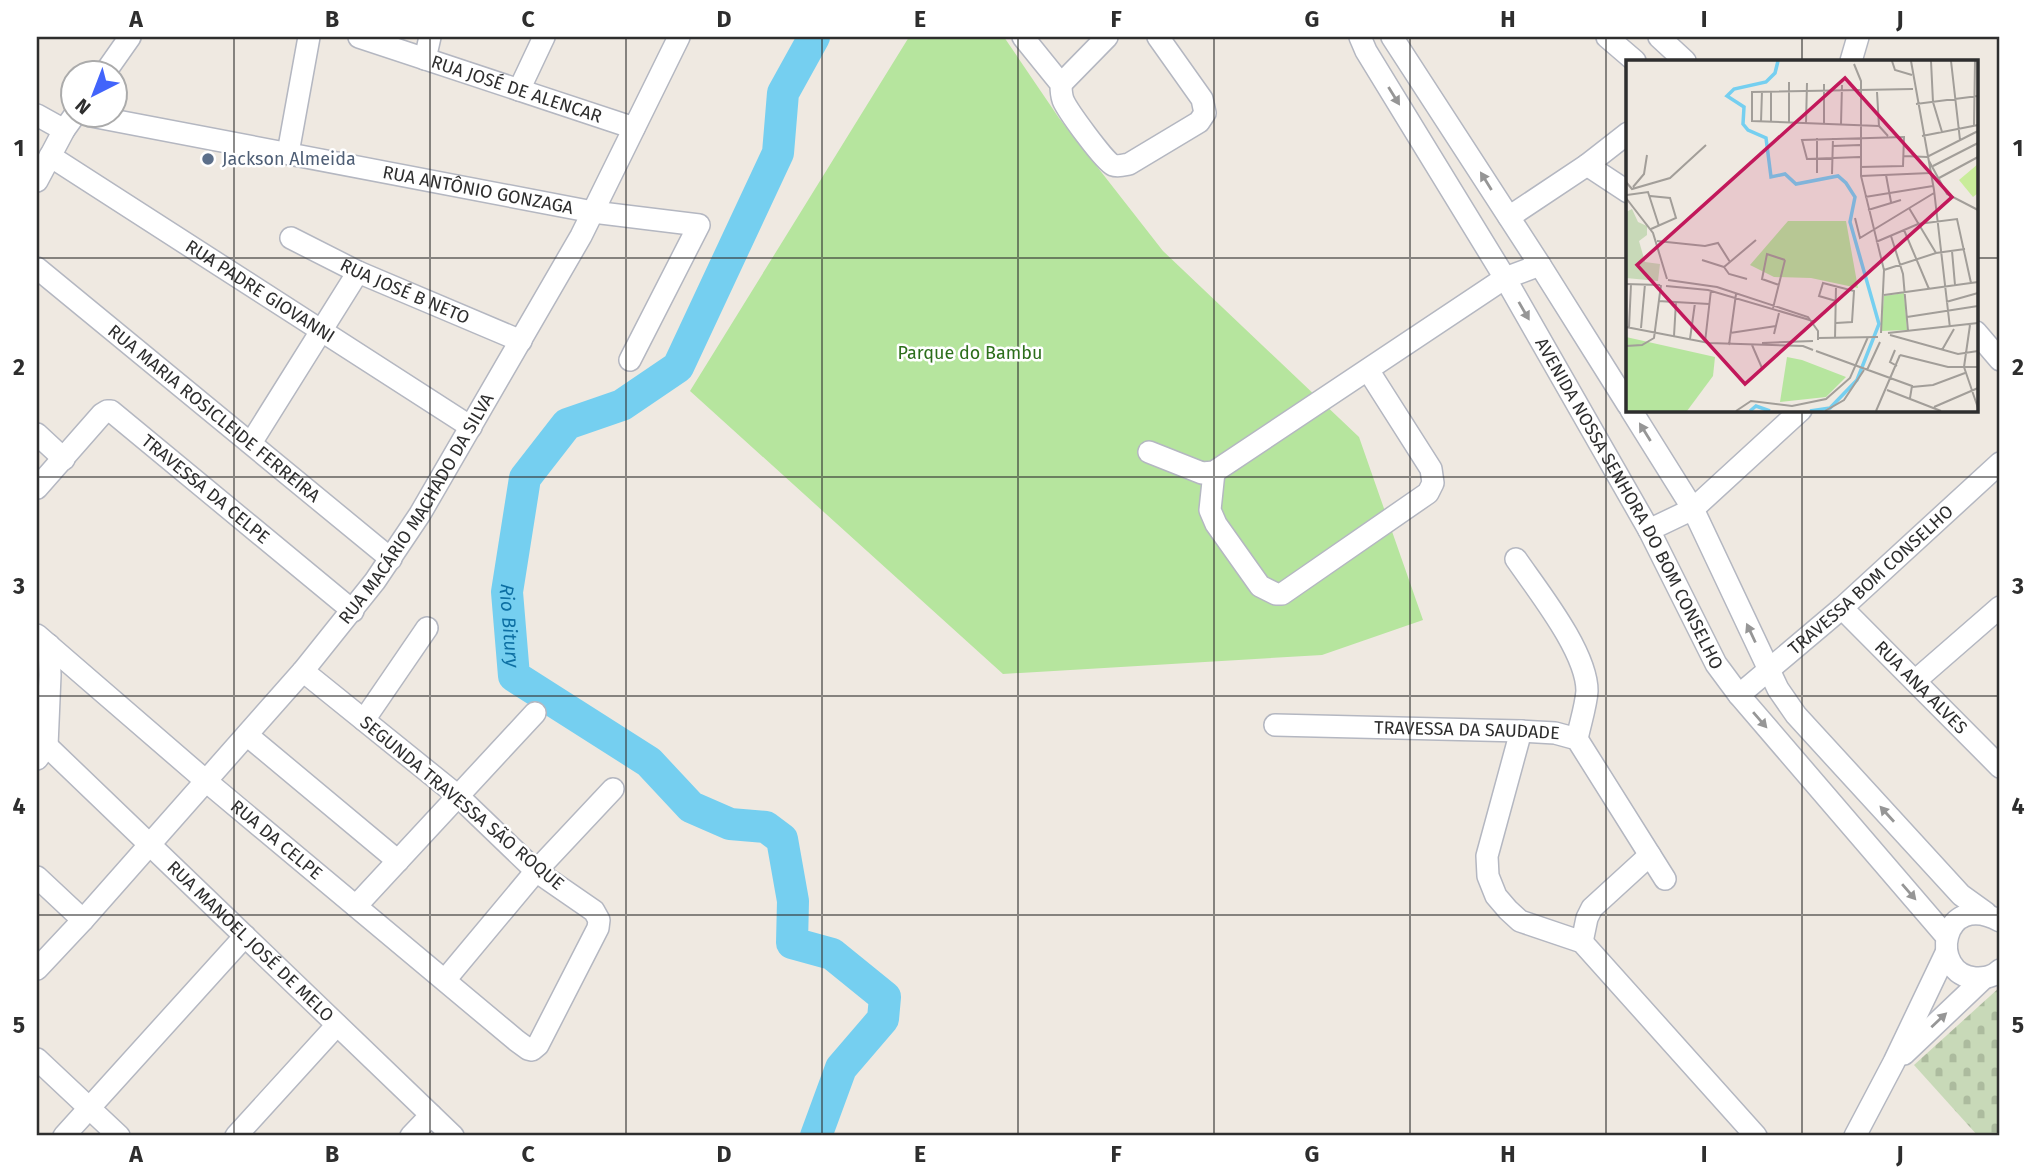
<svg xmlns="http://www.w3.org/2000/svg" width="2037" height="1173" font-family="'Fira Sans',sans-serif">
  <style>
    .cemetery { fill: url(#cemetery-stones) }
    .park { fill: #b6e59e }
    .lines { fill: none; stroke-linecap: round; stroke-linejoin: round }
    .river { stroke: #75cff0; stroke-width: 32 }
    .minor-casing { stroke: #b4b7c1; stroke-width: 24 }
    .minor { stroke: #fff; stroke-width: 21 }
    .oneway { fill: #969696 }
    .grid { fill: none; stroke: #2e2e2e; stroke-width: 2; stroke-opacity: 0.55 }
    .service-dot { fill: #5c6f8a; stroke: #fff; stroke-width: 2.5 }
    .labels { text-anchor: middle; stroke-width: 5; stroke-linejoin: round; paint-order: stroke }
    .street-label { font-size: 18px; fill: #2e2e2e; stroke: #fff }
    .service-label { font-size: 18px; fill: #4e5e75; stroke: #fff; text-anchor: start }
    .park-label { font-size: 18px; fill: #2c6e1b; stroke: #fff }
    .water-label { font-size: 19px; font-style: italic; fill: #0d6fa3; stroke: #fff }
    .inset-river { fill: none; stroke: #75cff0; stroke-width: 3.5 }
    .inset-road { fill: none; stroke: #a29e99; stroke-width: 2 }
    .view { fill: #c2185b; fill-opacity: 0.15; stroke: #c2185b; stroke-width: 3.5 }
    .inset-edge { fill: none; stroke: #2e2e2e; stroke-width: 3.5 }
    .neatline { fill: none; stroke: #2e2e2e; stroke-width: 2.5 }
    .grid-label { font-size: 23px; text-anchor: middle; font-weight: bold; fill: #2e2e2e }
  </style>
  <defs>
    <pattern id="cemetery-stones" width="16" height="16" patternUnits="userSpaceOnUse" patternTransform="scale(1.75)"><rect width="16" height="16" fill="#c8d9b8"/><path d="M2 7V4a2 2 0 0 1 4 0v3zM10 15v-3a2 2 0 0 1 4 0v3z" fill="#acbb9e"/></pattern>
  </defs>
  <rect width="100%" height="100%" fill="#efe9e1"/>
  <path class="cemetery" d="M2000 987V1136H1978L1914 1065Z"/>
  <path class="park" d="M909 37H1004L1059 118 1163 251 1359 437 1423 620 1322 655 1003 674 690 391Z"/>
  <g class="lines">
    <path class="river" id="s1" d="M814 37 783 93 778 153 678 367 622 405 567 424 525 478 507 592 514 676 649 762 691 807 730 824 766 827 782 839 793 901 792 943 832 954 885 997 883 1019 841 1068 816 1136"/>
    <g class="minor-casing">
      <g id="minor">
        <path id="s2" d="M359 37 634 128"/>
        <path d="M1023 37 1061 84C1061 90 1061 94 1063 100 1067 110 1104 161 1113 165 1118 167 1124 165 1129 164L1199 122 1205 113 1202 99 1158 37"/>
        <path id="s3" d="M1360 37 1366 51 1505 278 1649 530 1716 664 1739 695 1946 936"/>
        <path d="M1392 37 1540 265 1628 405"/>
        <path d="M1607 37 1635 61"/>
        <path d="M1659 37 1685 61"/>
        <path d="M425 59 430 37"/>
        <path d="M1851 61 1858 37"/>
        <path d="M104 74 130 37"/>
        <path d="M1061 84 1107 37"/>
        <path d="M519 90 544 37"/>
        <path d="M37 115 64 130"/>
        <path id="s4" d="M91 116 593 212 699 225 630 360"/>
        <path d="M288 153 309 37"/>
        <path id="s5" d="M50 156 471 427"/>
        <path d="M1587 165 1628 192"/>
        <path d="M37 181 64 130 74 116"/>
        <path d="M1509 217 1587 165 1628 133"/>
        <path id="s6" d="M291 238 358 272 521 341"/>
        <path id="s7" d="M37 268 391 559"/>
        <path d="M1976 332 2000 360"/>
        <path d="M1631 410 1693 509 1778 689 1796 715 1961 895 1986 913"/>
        <path d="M37 434 64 459"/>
        <path d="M251 443 358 272"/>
        <path d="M1149 452 1202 473 1214 472 1505 278 1540 265"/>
        <path d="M1214 472 1210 510 1216 524 1260 586 1276 594H1282L1428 493 1433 483 1431 469 1368 370"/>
        <path id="s8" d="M37 488 102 414 107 411H111L353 611"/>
        <path d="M1649 530 1693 509 1801 410"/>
        <path d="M1516 559C1538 591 1587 652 1587 691 1586 706 1580 724 1577 739"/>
        <path id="s9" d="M1842 608 2000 767"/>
        <path id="s10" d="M37 635 206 781 517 1041 528 1049 532 1050 538 1045 598 928 599 920 594 911 536 871 458 796 303 671"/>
        <path d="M1915 681 2000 607"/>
        <path id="s11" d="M1739 695 1842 608 2000 463"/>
        <path d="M364 720 427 628"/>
        <path id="s12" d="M1275 725 1521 731 1555 733 1577 739 1665 879"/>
        <path d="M1521 731 1487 856 1488 876 1496 896 1508 910 1520 921 1582 942 1756 1136"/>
        <path d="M247 735 398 861"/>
        <path id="s13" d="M47 746 453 1136"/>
        <path d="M37 759 47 746 50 675 49 645"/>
        <path d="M37 877 83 920"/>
        <path d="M356 906 535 713"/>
        <path d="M2000 921C1941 889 1928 974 1975 978 1985 978 1993 977 2000 970"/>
        <path d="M1582 942 1587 918 1592 908 1650 855"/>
        <path id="s14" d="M37 969 83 920 303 671 375 581 420 514 581 236 679 37"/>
        <path d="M445 980 536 871 613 789"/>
        <path d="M1904 1054 1984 978"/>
        <path d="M37 1059 119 1136"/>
        <path d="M64 1136 245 936"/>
        <path d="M236 1136 337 1025"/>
        <path d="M411 1136 431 1115"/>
        <path d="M1855 1136 1894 1062 1946 953"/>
      </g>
    </g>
    <use href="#minor" class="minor"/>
  </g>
  <defs><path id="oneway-solid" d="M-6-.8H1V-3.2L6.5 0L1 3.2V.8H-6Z" transform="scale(1.75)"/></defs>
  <g class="oneway">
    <use href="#oneway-solid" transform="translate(1394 96) rotate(58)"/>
    <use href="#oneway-solid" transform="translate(1486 181) rotate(-122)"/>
    <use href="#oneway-solid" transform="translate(1524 311) rotate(60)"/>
    <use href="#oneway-solid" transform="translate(1645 432) rotate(-122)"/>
    <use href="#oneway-solid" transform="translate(1751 633) rotate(-115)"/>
    <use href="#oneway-solid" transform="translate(1760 720) rotate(49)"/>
    <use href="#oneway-solid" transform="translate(1887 814) rotate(-132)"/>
    <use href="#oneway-solid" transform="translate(1909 892) rotate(49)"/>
    <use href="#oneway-solid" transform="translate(1939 1020) rotate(-43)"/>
  </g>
  <path class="grid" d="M234 37V1136M430 37V1136M626 37V1136M822 37V1136M1018 37V1136M1214 37V1136M1410 37V1136M1606 37V1136M1802 37V61M37 258H1628M1976 258H2000M1802 410V1136M37 477H2000M37 696H2000M37 915H2000"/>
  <circle class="service-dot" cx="208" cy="159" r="7"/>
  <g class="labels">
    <g class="street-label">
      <text dy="6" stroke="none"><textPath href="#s2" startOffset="166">RUA JOSÉ DE ALENCAR</textPath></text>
      <text dy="6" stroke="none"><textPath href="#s4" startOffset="394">RUA ANTÔNIO GONZAGA</textPath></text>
      <text dy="6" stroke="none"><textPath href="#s5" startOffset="250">RUA PADRE GIOVANNI</textPath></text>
      <text dy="6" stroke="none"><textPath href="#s6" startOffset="126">RUA JOSÉ B NETO</textPath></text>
      <text dy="6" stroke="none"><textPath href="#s7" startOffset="229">RUA MARIA ROSICLEIDE FERREIRA</textPath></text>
      <text dy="6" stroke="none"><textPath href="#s8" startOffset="231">TRAVESSA DA CELPE</textPath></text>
      <text dy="6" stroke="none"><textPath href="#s3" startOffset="539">AVENIDA NOSSA SENHORA DO BOM CONSELHO</textPath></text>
      <text dy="6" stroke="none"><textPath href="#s14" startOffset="598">RUA MACÁRIO MACHADO DA SILVA</textPath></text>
      <text dy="6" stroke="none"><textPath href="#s11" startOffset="175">TRAVESSA BOM CONSELHO</textPath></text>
      <text dy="6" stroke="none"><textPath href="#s9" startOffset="112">RUA ANA ALVES</textPath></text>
      <text dy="6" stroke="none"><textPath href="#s12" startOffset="192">TRAVESSA DA SAUDADE</textPath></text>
      <text transform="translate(462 803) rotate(40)" y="6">SEGUNDA TRAVESSA SÃO ROQUE</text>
      <text dy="6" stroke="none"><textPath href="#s10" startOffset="315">RUA DA CELPE</textPath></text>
      <text dy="6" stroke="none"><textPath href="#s13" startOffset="282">RUA MANOEL JOSÉ DE MELO</textPath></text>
    </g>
    <g class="service-label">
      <text x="222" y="165">Jackson Almeida</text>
    </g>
    <g class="park-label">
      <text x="970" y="359">Parque do Bambu</text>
    </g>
    <g class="water-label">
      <text dy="7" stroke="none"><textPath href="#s1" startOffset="704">Rio Bitury</textPath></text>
    </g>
  </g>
  <g transform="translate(1626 60)">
    <rect width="352" height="352" fill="#efe9e1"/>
    <path d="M0 277 89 297 87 316 61 351H1Z" fill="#b6e59e"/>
    <path d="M6 149 12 162 21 166V175L13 181 19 202 34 204 32 221 0 218V152Z" fill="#c8d9b8"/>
    <path d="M162 161H220L232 228 185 218 148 217 124 205ZM278 233 281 270 255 271 258 236ZM161 297 176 300 220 317 200 337 154 342Z" fill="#b6e59e"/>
    <path d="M352 104V133L347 137 333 120Z" fill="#c9ec9a"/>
    <path class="inset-river" d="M152 1 149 13 140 22 108 29 101 36 118 47 117 64 122 70 140 78 145 117 159 114 170 124 212 116 220 123 229 137 224 162 253 264 231 320 204 348 184 351M124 351 130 346 144 351"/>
    <path class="inset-road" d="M266 1 269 10 286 15M285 1 308 130 324 268M305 1 307 42 316 72M325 1 334 80M228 4 235 21V116L258 210 255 273M251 32 253 66 262 76M290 44 352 36M135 62 136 31M145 62V31M163 63V22M180 63 181 23M198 64V24M215 64 216 25M348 65 349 1M253 66 126 61V32L287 29M296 76 352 65M191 78V113M207 86 234 85M278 96 301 97 352 71M234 97 181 99 176 80 278 77 277 106 234 107M303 101 321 134 352 150M307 106 352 83M206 114 207 78M260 115 265 142M235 116 304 113M313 118 352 97M0 122 6 129 44 118 80 85M7 127 18 114 21 95M1 135 22 132 33 166M24 136 44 138 50 158 25 169M239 137 307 126M0 138 27 173 41 219M283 148 310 193M242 150 275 140M229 158 234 178 308 133M278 170 303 229M265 176 277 214 282 271M31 181 79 186 92 183 104 202M250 182 292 164 331 159 345 223M326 191 329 225M76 200 98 207M98 207 130 180M98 207 103 214 121 219M258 210 310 193 339 189M42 220 91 227 182 257 192 271V280M0 224 34 225M153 225 136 219 141 194 159 200M40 226 82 230 187 261M258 235 352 222M32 241 83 244M320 242 352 233M147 248 159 200M281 257 352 246M210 263 226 262 228 231 197 223 193 236 210 241M344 265 338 307 352 348M0 267 83 283 177 286 187 290M3 268 5 224M15 268 19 224M104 273 150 266M262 273 352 263M148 274 153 253M264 275 332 294 352 291M48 276 50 242M192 278 252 277M64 279 69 243M209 279 210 226M79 282 85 230M136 283 187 281M103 285 110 234M126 285 136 308M0 286 16 285 28 278 35 225M269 290 264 302 271 306M316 290 328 269M190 291 286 326 284 338M274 295 322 307H352M241 310 254 282M286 327 307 325 339 313M261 330 315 351M308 347 352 328M110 351 125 341 166 346 200 339 224 318 242 277M199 351 218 340 238 310M250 351 274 295"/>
    <path class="view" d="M219 18 326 137 119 324 11 205Z"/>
    <rect width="352" height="352" class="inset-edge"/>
  </g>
  <rect width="2037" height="1173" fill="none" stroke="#ffffff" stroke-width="77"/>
  <g transform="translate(94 94) rotate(222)"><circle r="33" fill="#ffffff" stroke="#ababab" stroke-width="2"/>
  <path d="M0-5L12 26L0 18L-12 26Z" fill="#4264fb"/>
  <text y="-10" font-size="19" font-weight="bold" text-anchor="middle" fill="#2e2e2e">N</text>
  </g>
  <rect x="38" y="38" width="1960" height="1096" class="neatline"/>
  <g class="grid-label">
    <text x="136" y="27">A</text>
    <text x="332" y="27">B</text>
    <text x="528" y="27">C</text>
    <text x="724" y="27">D</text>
    <text x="920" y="27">E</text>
    <text x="1116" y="27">F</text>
    <text x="1312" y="27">G</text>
    <text x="1508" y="27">H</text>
    <text x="1704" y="27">I</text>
    <text x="1900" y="27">J</text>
    <text x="19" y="156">1</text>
    <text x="2018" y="156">1</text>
    <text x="19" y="375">2</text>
    <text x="2018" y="375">2</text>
    <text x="19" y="594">3</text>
    <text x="2018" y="594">3</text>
    <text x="19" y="814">4</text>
    <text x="2018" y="814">4</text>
    <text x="19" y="1033">5</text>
    <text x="2018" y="1033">5</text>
    <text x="136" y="1162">A</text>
    <text x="332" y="1162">B</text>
    <text x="528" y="1162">C</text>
    <text x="724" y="1162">D</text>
    <text x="920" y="1162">E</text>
    <text x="1116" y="1162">F</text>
    <text x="1312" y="1162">G</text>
    <text x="1508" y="1162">H</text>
    <text x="1704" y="1162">I</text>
    <text x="1900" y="1162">J</text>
  </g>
</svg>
